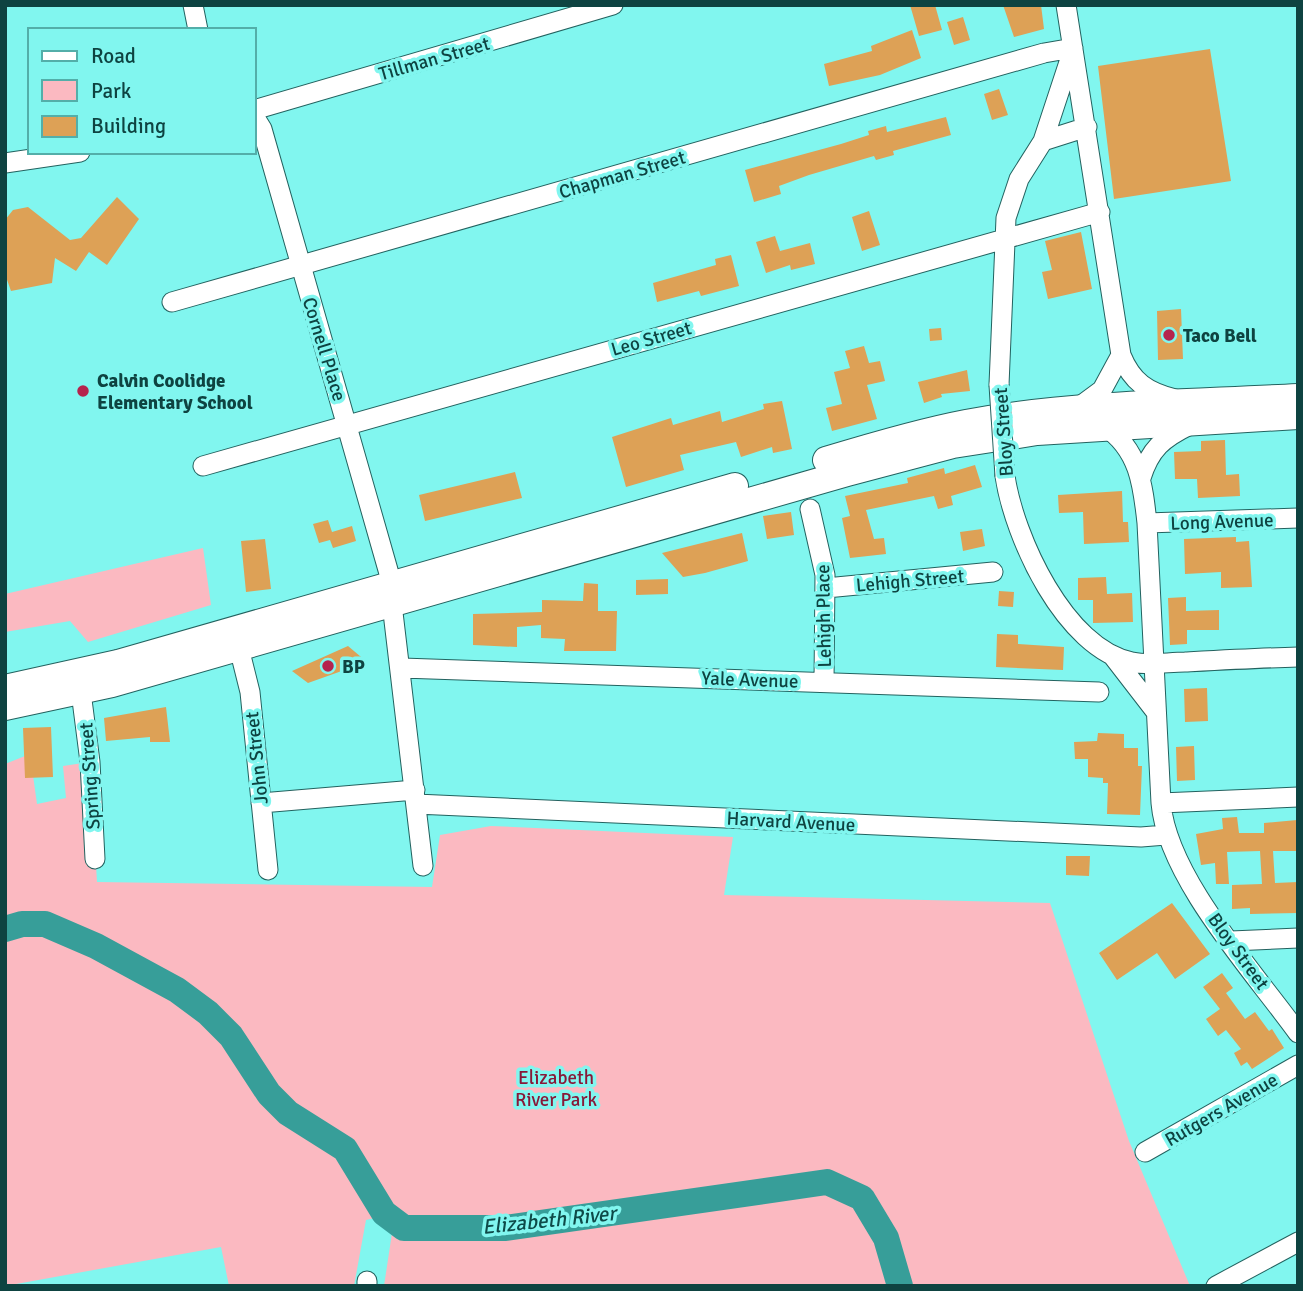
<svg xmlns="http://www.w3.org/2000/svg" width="1303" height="1291" font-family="Signika,sans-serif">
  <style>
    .green { fill: #fbb9c1 }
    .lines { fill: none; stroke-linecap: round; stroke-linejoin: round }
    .river { stroke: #379e99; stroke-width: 26 }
    .building { fill: #dda156 }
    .minor-casing { stroke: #23625f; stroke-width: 21 }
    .highway-casing { stroke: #23625f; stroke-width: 28 }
    .minor { stroke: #fff; stroke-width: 19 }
    .highway { stroke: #fff; stroke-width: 26 }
    .minor-bridge-casing { stroke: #23625f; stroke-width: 21; stroke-linecap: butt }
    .minor-bridge { stroke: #fff; stroke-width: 19 }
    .poi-dot { fill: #b5234d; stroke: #81f6ef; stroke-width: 2.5 }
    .labels { text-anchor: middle; stroke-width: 7; stroke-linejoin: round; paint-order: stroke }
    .street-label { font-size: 19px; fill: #0e4341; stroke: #81f6ef }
    .poi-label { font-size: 19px; font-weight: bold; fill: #0e4341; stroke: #81f6ef; text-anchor: start }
    .park-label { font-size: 19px; fill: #881838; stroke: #81f6ef }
    .water-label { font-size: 21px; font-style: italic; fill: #0e4a48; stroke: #81f6ef }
  </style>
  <rect width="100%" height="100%" fill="#81f6ef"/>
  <path class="green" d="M203 548 211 605 88 642 70 621 5 632V594Z
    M30 754 37 804 66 798 63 766 90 762 97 882 432 887 440 835 491 826 733 837 724 895 1050 903 1129 1141 1190 1286H384L395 1213 366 1220 354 1286H229L221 1247 5 1286V764Z"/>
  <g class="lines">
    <path class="river" d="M5 929 22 924H45L96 946 177 990 208 1013 231 1036 269 1094 288 1113 345 1149 384 1213 404 1228H506L827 1182 862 1198 886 1238 900 1286"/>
  </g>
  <path class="building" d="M910 5H935L942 30 919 36Z
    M1003 5H1041L1044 29 1014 37Z
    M963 17 970 40 954 45 947 22Z
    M912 30 921 58 880 75 829 86 824 64 872 51 871 46Z
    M1210 49 1231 181 1114 199 1098 66Z
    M999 89 1008 115 992 120 984 94Z
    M946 117 951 135 893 151 894 155 876 160 874 156 809 175 779 186 781 194 754 202 745 170 841 144 869 135 868 131 886 126 887 132Z
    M117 197 139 219 107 265 89 252 76 271 55 258 52 283 11 291 5 274V220L13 210 28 207 70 240 81 238Z
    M869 211 880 245 862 251 852 217Z
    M1081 232 1092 289 1048 299 1042 272 1052 270 1045 241Z
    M775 236 780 251 810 243 815 264 791 270 790 265 766 273 756 242Z
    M731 255 739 286 701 296 699 291 657 302 653 283 716 265 715 259Z
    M1181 309 1183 359 1158 360 1157 311Z
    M941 328 942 340 930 341 929 329Z
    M864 346 869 363 880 361 885 381 867 385 877 419 832 431 826 408 842 404 834 372 850 368 845 351Z
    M967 370 970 391 941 394 942 397 924 403 918 382Z
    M782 401 792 449 773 453 772 447 741 457 736 442 680 455 684 470 626 487 612 437 671 418 673 425 720 411 722 422 764 409 763 404Z
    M1225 440 1226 475 1239 474 1240 496 1198 498 1197 479H1175L1174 452 1201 451V441Z
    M975 465 982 487 951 496 953 505 938 509 934 496 866 510 874 539 884 538 886 554 850 558 842 518 850 516 845 496 908 483 907 478 944 468 945 474Z
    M515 472 522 498 425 521 419 495Z
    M1122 491 1123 522H1128L1129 542 1084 544 1083 512 1059 513 1058 495Z
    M791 512 794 535 767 539 763 516Z
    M328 520 332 532 352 526 356 541 333 548 330 540 319 543 313 524Z
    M982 529 985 546 963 551 960 532Z
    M742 533 748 561 705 573 683 577 662 553Z
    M1236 537V542L1249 541 1252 587 1221 588V572L1185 574 1184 539Z
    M265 539 271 589 246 592 241 541Z
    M1106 577 1107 594 1132 593 1133 622 1093 623V600H1078V578Z
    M668 579V594L636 595V580Z
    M584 583 598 584V611H617L616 651H564L565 639 541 638V625L517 627V647L473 645V614L542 612V600L583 601Z
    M999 591 1014 592 1013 607 998 606Z
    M1186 597V611L1219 610V630H1187V644L1170 645 1168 598Z
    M997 634 1018 635V644L1064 647 1063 670 996 667Z
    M348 646 367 662 308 683 292 671Z
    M1207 688 1208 721 1185 722 1184 689Z
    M166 707 170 742H150V737L106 741 104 718Z
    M51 727 53 777 25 778 23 728Z
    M1098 733 1124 734V748H1138V766H1142L1140 815 1107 814 1108 783H1103V778L1088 777V759H1075L1074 742 1097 741Z
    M1194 746 1195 780 1177 781 1176 747Z
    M1237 817 1239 833H1264V823L1297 820 1298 851H1273L1275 883 1298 882V913L1250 914V908L1232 909V885L1262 884 1260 851 1227 852 1229 884H1216L1215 863 1201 865 1196 834 1223 829 1222 818Z
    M1066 856H1090L1089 876 1066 875Z
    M1172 903 1210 954 1175 979 1157 953 1117 980 1099 953Z
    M1222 973 1233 988 1226 993 1245 1019 1255 1012 1269 1031 1272 1029 1284 1048 1252 1069 1247 1062 1241 1066 1234 1053 1241 1049 1226 1030 1218 1036 1206 1019 1220 1009 1203 987Z"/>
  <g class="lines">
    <g class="minor-casing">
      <path id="minor" d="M193 5 198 30
        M1066 5 1121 355C1132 382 1147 392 1175 399
        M254 110 613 5
        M254 116 262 129 392 584
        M1043 141 1087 127
        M5 163 80 152
        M172 302 1044 53 1073 48
        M999 385 1006 218 1019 179 1043 141 1072 53
        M1079 407 1102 390 1121 355
        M1104 426C1139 449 1143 485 1147 523L1161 803C1167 877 1254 972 1298 1033
        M203 466 1100 212
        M1005 476C1014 537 1065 649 1132 662 1149 666 1168 662 1185 662 1223 660 1260 658 1298 657
        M1141 478C1150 449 1163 438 1190 425
        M810 509 825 575 824 682
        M1147 523 1298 518
        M826 588 993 572
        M392 604 423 866
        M239 648 250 692 268 870
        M1112 655 1156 712
        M402 668 1099 692
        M81 692 90 762 95 859
        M261 803 415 790
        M1161 803 1298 797
        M416 804 1141 837 1166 835
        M1231 941 1298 938
        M1145 1152 1298 1065
        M367 1281V1286
        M1216 1286 1298 1242"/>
    </g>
    <g class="highway-casing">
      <path id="highway" d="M826 460C872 446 919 432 966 423 1075 403 1187 403 1298 397
        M5 688 118 663 735 486
        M5 707 112 684 847 473 953 445 1037 432 1298 416"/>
    </g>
    <use href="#minor" class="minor"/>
    <use href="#highway" class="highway"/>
    <g class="minor-bridge-casing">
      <path id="minor-bridge" d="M999 385 1005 476"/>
    </g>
    <use href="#minor-bridge" class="minor-bridge"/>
  </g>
  <g class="poi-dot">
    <circle cx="1169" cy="335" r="7"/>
    <circle cx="83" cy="391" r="7"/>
    <circle cx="328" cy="666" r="7"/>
  </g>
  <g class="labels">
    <g class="street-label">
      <text transform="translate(434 58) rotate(-16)" y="7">Tillman Street</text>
      <text transform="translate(622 174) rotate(-16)" y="7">Chapman Street</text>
      <text transform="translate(651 338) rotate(-16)" y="7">Leo Street</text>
      <text transform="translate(325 349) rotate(73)" y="7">Cornell Place</text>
      <text transform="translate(1003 432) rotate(-94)" y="7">Bloy Street</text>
      <text transform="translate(1222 521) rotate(-2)" y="7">Long Avenue</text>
      <text transform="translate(910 580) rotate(-5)" y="7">Lehigh Street</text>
      <text transform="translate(823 616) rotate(-91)" y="7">Lehigh Place</text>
      <text transform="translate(750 679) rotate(2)" y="7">Yale Avenue</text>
      <text transform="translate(256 758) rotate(-96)" y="7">John Street</text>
      <text transform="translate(89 776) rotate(-94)" y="7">Spring Street</text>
      <text transform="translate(791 821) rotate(3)" y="7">Harvard Avenue</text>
      <text transform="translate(1239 951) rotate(54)" y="7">Bloy Street</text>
      <text transform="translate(1221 1109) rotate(-30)" y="7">Rutgers Avenue</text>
    </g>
    <g class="poi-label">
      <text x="1183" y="342">Taco Bell</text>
      <text x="97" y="387">Calvin Coolidge<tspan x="97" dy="22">Elementary School</tspan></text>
      <text x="342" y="673">BP</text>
    </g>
    <g class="park-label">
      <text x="556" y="1084">Elizabeth<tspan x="556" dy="22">River Park</tspan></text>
    </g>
    <g class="water-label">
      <text transform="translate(549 1220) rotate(-6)" y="7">Elizabeth River</text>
    </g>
  </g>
  <rect width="1303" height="1291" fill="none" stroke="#0e4341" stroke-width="14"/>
  <rect x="28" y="28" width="228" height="126" fill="#81f6ef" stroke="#53aea9" stroke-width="2"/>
  <rect x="42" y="51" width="35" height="10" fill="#ffffff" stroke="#53aea9" stroke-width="2"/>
  <text x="91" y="63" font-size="21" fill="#0e4341">Road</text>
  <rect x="42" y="80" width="35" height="21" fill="#fbb9c1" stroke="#53aea9" stroke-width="2"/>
  <text x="91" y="98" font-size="21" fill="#0e4341">Park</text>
  <rect x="42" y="116" width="35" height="21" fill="#dda156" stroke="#53aea9" stroke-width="2"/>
  <text x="91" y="133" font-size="21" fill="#0e4341">Building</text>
</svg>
